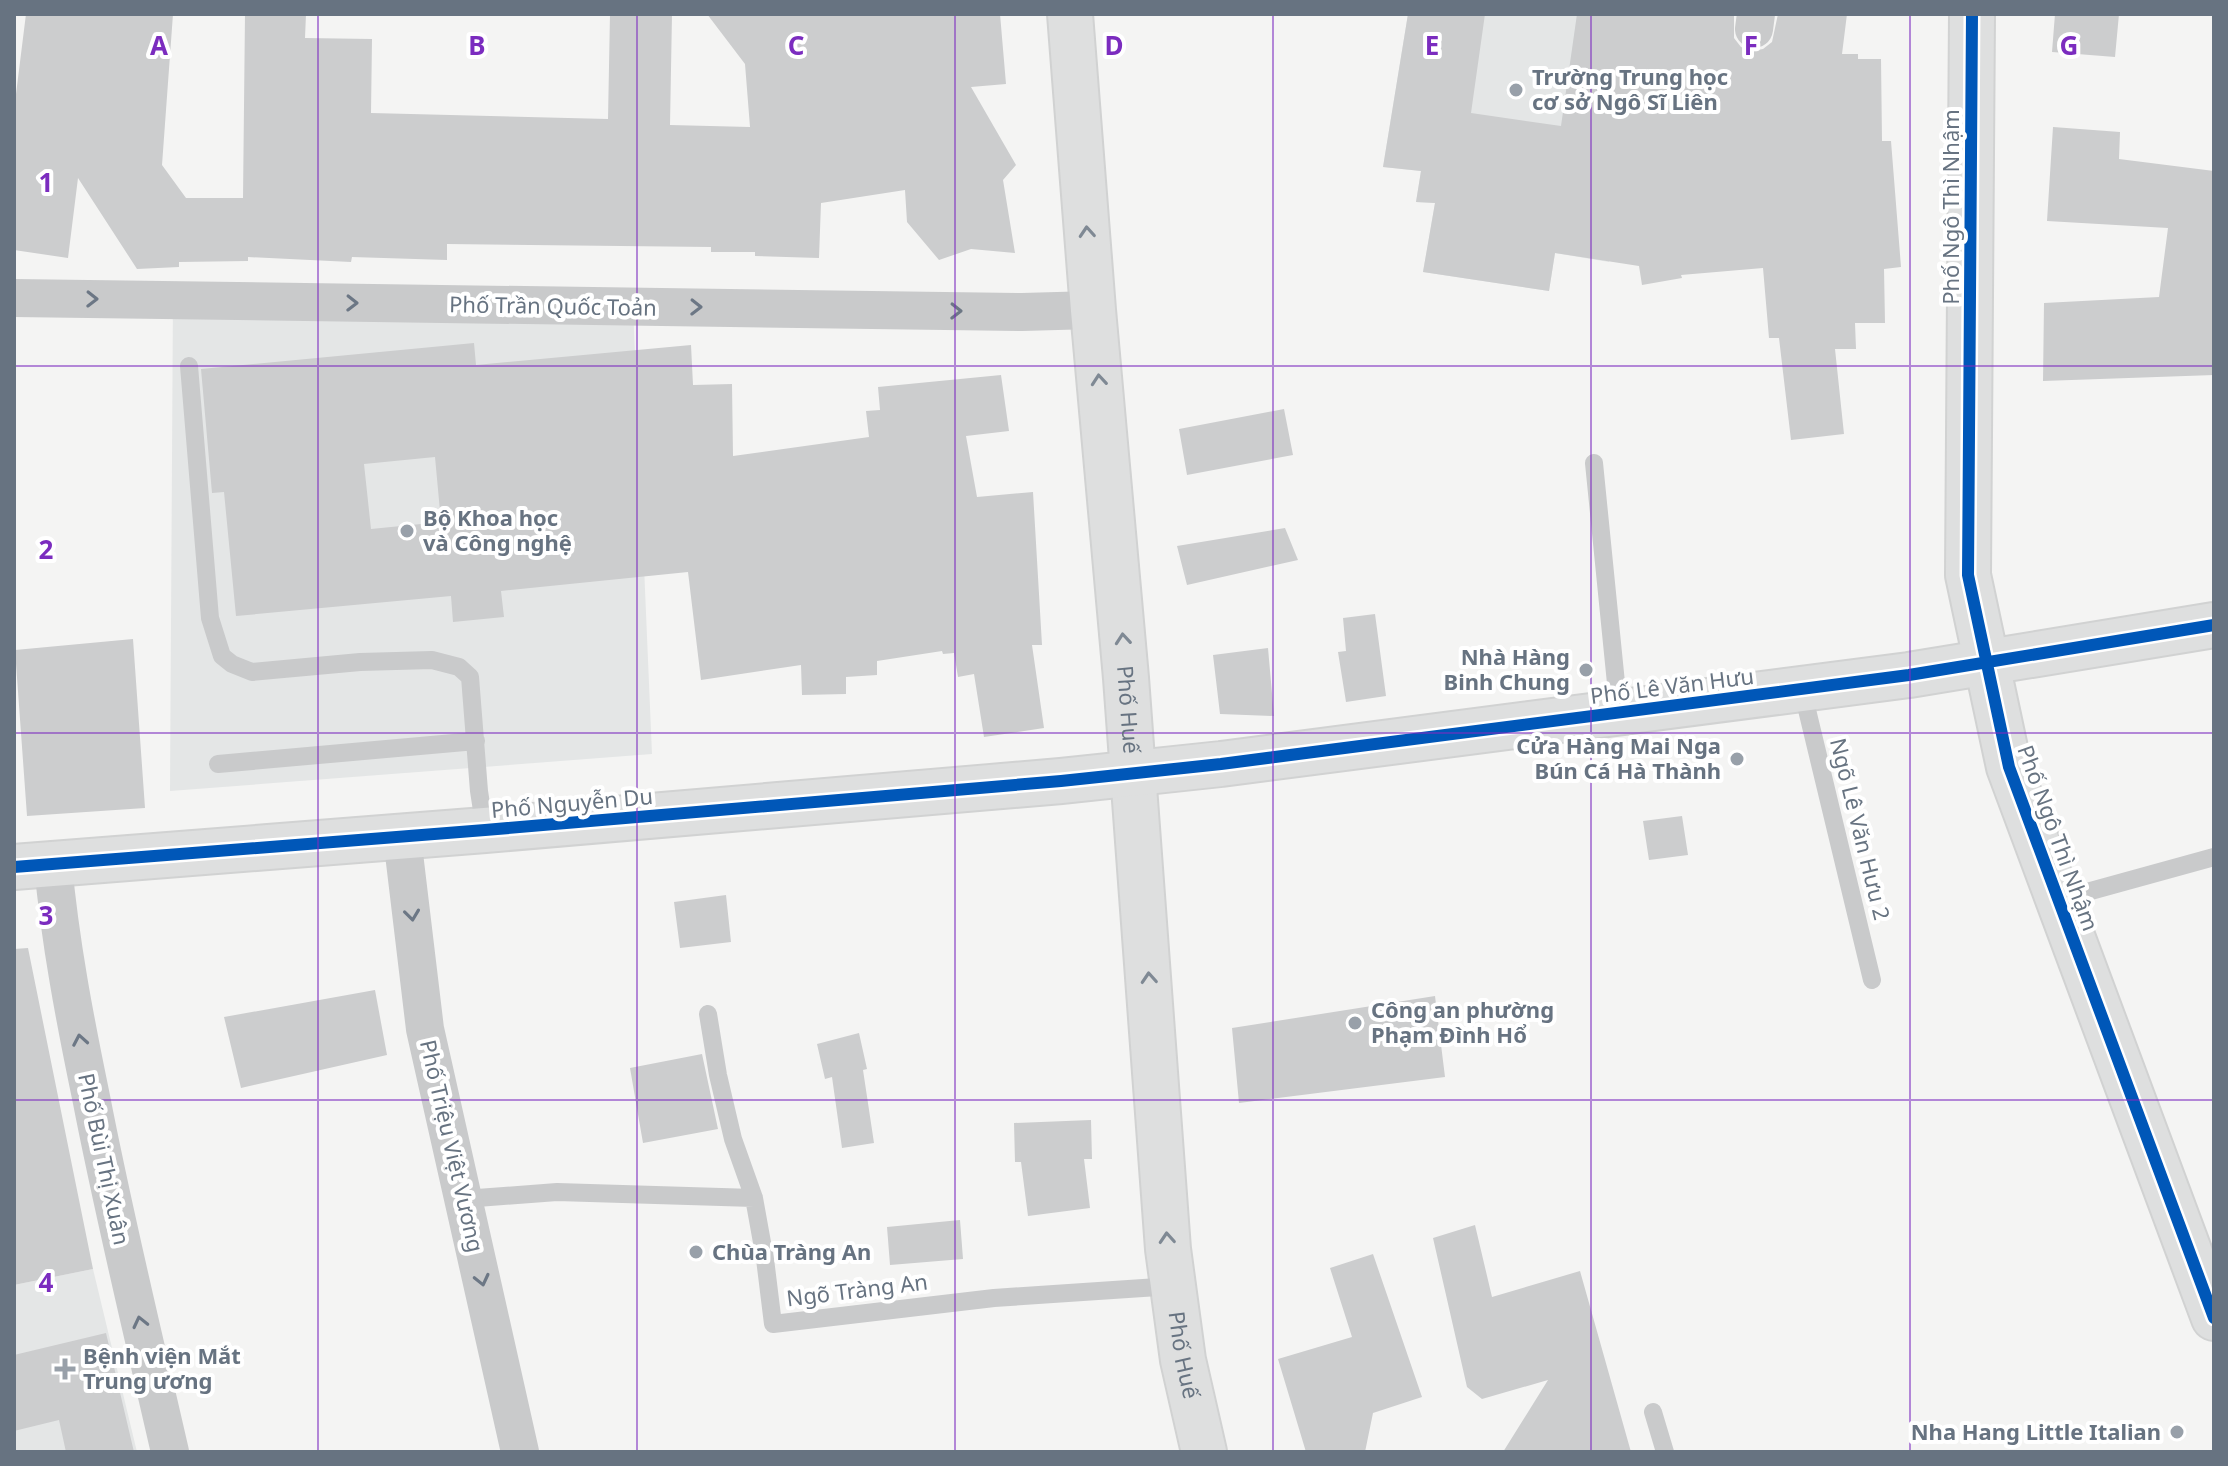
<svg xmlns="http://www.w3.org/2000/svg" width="2228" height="1466" font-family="'Noto Sans',sans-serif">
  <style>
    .built { fill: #e4e6e6 }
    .building { fill: #cccdce; fill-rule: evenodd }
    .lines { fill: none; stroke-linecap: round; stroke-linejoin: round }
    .secondary-casing { stroke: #d1d2d2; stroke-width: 48 }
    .lane { stroke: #c9cacb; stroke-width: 18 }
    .street { stroke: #c9cacb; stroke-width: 38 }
    .secondary { stroke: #dedfdf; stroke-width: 44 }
    .cycleway-casing { stroke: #fff; stroke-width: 17 }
    .cycleway { stroke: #0057b8; stroke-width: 12 }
    .oneway { stroke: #7f8994 }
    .oneway2 { stroke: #6c7785 }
    .grid { fill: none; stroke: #7b2cbf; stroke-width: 2; stroke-opacity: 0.55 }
    .poi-dot { fill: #98a0a9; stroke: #fff; stroke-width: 3 }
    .labels { text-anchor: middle; stroke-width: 8; stroke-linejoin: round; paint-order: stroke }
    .poi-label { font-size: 22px; font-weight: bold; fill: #677381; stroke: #fff; text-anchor: start }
    .street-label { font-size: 22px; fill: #677381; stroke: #fff }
    .grid-label { font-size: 26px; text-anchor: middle; font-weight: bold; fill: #7b2cbf; stroke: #fff; stroke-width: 8; stroke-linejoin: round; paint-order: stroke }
  </style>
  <rect width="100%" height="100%" fill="#f4f4f3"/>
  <path class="built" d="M1408 14H1648L1609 262 1555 253 1549 291 1423 272 1435 203 1416 202 1421 171 1383 167Z
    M173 293 633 307 652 754 170 791Z
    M93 1269 137 1452H14V1285Z"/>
  <path class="building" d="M26 14H173L162 165 186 198H243L245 14H306L305 38 372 39 371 113 608 119 610 14H672L670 125 750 127 745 64 707 14H1000L1006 84 971 87 1016 165 1003 180 1015 253 971 249 939 260 907 222 905 190 821 203 819 258 755 256V252H711V247L447 244V260L352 257 351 262 248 257V261L179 262V267L137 269 78 178 68 258 14 250V110Z
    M1408 14H1485L1471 113 1561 126 1577 14H1734V38L1741 47 1752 51 1763 49 1772 42 1778 14H1847L1842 54H1858V59H1881L1882 141H1891L1901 267 1884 269 1885 323H1855L1856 349H1835L1844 434 1791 440 1779 338H1769L1763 268 1681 275 1682 278 1642 285 1639 266 1555 253 1549 291 1423 272 1435 203 1416 202 1421 171 1383 167Z
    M2055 14H2119L2115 57 2052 52Z
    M2053 127 2120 132 2119 159 2214 171V375L2043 381 2044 303 2159 297 2168 228 2047 221Z
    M474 343 476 365 691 345 693 385 732 384 733 456 869 437 866 411 880 410 878 387 1001 375 1009 431 966 436 977 497 1033 492 1042 645H1032L1044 728 984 737 974 674 958 677 954 653 943 654 942 651 877 661V675L846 677V694L802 695 801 665 701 680 688 572 501 591 504 617 453 622 451 596 236 616 224 492 212 493 201 369ZM435 457 441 522 371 529 364 464Z
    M1284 409 1293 455 1187 475 1179 429Z
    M1285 528 1298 560 1187 585 1177 546Z
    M1375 614 1386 696 1346 702 1338 652 1346 651 1343 618Z
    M133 639 145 808 27 816 15 650Z
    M1268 648 1274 716 1220 714 1213 655Z
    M1682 816 1688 855 1649 860 1643 821Z
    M726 895 731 942 680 948 674 902Z
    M28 948 93 1269 14 1285V949Z
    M375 990 387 1055 241 1088 224 1017Z
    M1435 996 1445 1077 1239 1103 1232 1028Z
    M859 1033 867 1069 863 1070 874 1143 842 1148 832 1077 825 1079 817 1044Z
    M702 1054 718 1129 643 1143 630 1068Z
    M1091 1120 1092 1159H1084L1090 1208 1028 1216 1021 1162H1015L1014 1123Z
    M960 1220 963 1259 890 1265 887 1227Z
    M1475 1225 1492 1297 1580 1271 1631 1452H1503L1548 1380 1482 1399 1467 1387 1433 1238Z
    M1373 1254 1422 1397 1373 1413 1365 1452H1306L1278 1359 1352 1337 1330 1268Z
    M106 1333 134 1452H66L59 1420 14 1431V1355Z"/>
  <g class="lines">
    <g class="secondary-casing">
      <g id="secondary">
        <path id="s1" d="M1070 14 1093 310 1126 678 1168 1249 1183 1360 1204 1452"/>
        <path d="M1972 14 1968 575 2009 767 2214 1318"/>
        <path d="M14 867 485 830 1061 781 1221 764 1909 675 2214 625"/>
      </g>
    </g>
    <path class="lane" d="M189 366 210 618 222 656 232 664 252 672 360 662 432 660 459 667 470 677 479 791 485 830
      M1594 463 1619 713
      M1802 689 1872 980
      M218 764 476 741
      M2058 900 2214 857
      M708 1014 718 1075 733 1139 754 1198 765 1259 773 1324 994 1298 1173 1286
      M464 1199 557 1192 754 1198
      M1653 1412 1665 1452"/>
    <path class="street" d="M1754 29 1756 14
      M14 298 1022 312 1093 310
      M402 837 425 1029 520 1452
      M53 864C60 942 75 1020 91 1097 114 1216 143 1334 170 1452"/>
    <use href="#secondary" class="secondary"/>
    <g class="cycleway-casing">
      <path id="cycleway" d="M1972 14 1968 575 2009 767 2214 1318
        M14 867 485 830 1061 781 1221 764 1909 675 2214 625"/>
    </g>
    <use href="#cycleway" class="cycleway"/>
  </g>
  <defs><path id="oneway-chevron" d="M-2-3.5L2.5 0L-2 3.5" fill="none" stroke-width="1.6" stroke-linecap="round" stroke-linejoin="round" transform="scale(2)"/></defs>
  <g class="oneway">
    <use href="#oneway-chevron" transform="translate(1087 232) rotate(-94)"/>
    <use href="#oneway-chevron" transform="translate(1099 380) rotate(-95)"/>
    <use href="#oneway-chevron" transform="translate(1123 639) rotate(-95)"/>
    <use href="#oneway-chevron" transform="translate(1149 978) rotate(-94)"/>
    <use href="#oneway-chevron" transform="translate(1167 1238) rotate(-94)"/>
  </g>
  <g class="oneway2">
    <use href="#oneway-chevron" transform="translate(92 299) rotate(1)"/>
    <use href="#oneway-chevron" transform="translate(352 303) rotate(1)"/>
    <use href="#oneway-chevron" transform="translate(696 307) rotate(1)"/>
    <use href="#oneway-chevron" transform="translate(956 311) rotate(1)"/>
    <use href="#oneway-chevron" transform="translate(412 915) rotate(83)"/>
    <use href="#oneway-chevron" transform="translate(80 1040) rotate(-100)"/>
    <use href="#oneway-chevron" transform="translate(482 1280) rotate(77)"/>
    <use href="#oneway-chevron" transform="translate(140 1322) rotate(-103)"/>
  </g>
  <path class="grid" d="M318 14V1452M637 14V1452M955 14V1452M1273 14V1452M1591 14V1452M1910 14V1452M14 366H2214M14 733H2214M14 1100H2214"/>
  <g class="poi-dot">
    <circle cx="1516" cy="90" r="8"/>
    <circle cx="407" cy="531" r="8"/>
    <circle cx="1586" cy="670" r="8"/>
    <circle cx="1737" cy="759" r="8"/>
    <circle cx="1355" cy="1023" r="8"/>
    <circle cx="696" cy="1252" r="8"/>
    <path d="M61 1357h8v8h8v8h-8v8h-8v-8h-8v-8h8z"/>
    <circle cx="2177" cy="1432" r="8"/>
  </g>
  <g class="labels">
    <g class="poi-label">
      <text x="1532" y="85">Trường Trung học<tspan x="1532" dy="25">cơ sở Ngô Sĩ Liên</tspan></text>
      <text x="423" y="526">Bộ Khoa học<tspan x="423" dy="25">và Công nghệ</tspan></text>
      <text x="1570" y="665" text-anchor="end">Nhà Hàng<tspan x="1570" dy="25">Binh Chung</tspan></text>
      <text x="1721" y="754" text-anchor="end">Cửa Hàng Mai Nga<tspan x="1721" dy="25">Bún Cá Hà Thành</tspan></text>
      <text x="1371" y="1018">Công an phường<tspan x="1371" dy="25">Phạm Đình Hổ</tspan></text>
      <text x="712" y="1260">Chùa Tràng An</text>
      <text x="83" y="1364">Bệnh viện Mắt<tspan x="83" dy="25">Trung ương</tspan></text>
      <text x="2161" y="1440" text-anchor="end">Nha Hang Little Italian</text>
    </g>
    <g class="street-label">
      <text transform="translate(1951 207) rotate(-90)" y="8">Phố Ngô Thì Nhậm</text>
      <text transform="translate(553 306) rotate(1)" y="8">Phố Trần Quốc Toản</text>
      <text transform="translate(1672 686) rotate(-7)" y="8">Phố Lê Văn Hưu</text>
      <text dy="8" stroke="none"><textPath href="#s1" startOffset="698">Phố Huế</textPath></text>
      <text transform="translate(572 803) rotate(-5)" y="8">Phố Nguyễn Du</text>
      <text transform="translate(1860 829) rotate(76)" y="8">Ngõ Lê Văn Hưu 2</text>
      <text transform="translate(2058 838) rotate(70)" y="8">Phố Ngô Thì Nhậm</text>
      <text transform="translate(452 1146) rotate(77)" y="8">Phố Triệu Việt Vương</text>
      <text transform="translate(104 1159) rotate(78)" y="8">Phố Bùi Thị Xuân</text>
      <text transform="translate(857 1290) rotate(-7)" y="8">Ngõ Tràng An</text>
      <text dy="8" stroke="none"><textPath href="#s1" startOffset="1346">Phố Huế</textPath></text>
    </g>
  </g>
  <g class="grid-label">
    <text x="159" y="55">A</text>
    <text x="477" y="55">B</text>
    <text x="796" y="55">C</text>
    <text x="1114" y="55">D</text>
    <text x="1432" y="55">E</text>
    <text x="1751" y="55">F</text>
    <text x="2069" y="55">G</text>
    <text x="46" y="192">1</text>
    <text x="46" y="559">2</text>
    <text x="46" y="925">3</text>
    <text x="46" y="1292">4</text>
  </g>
  <rect width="2228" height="1466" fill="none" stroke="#677381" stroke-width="32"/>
</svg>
